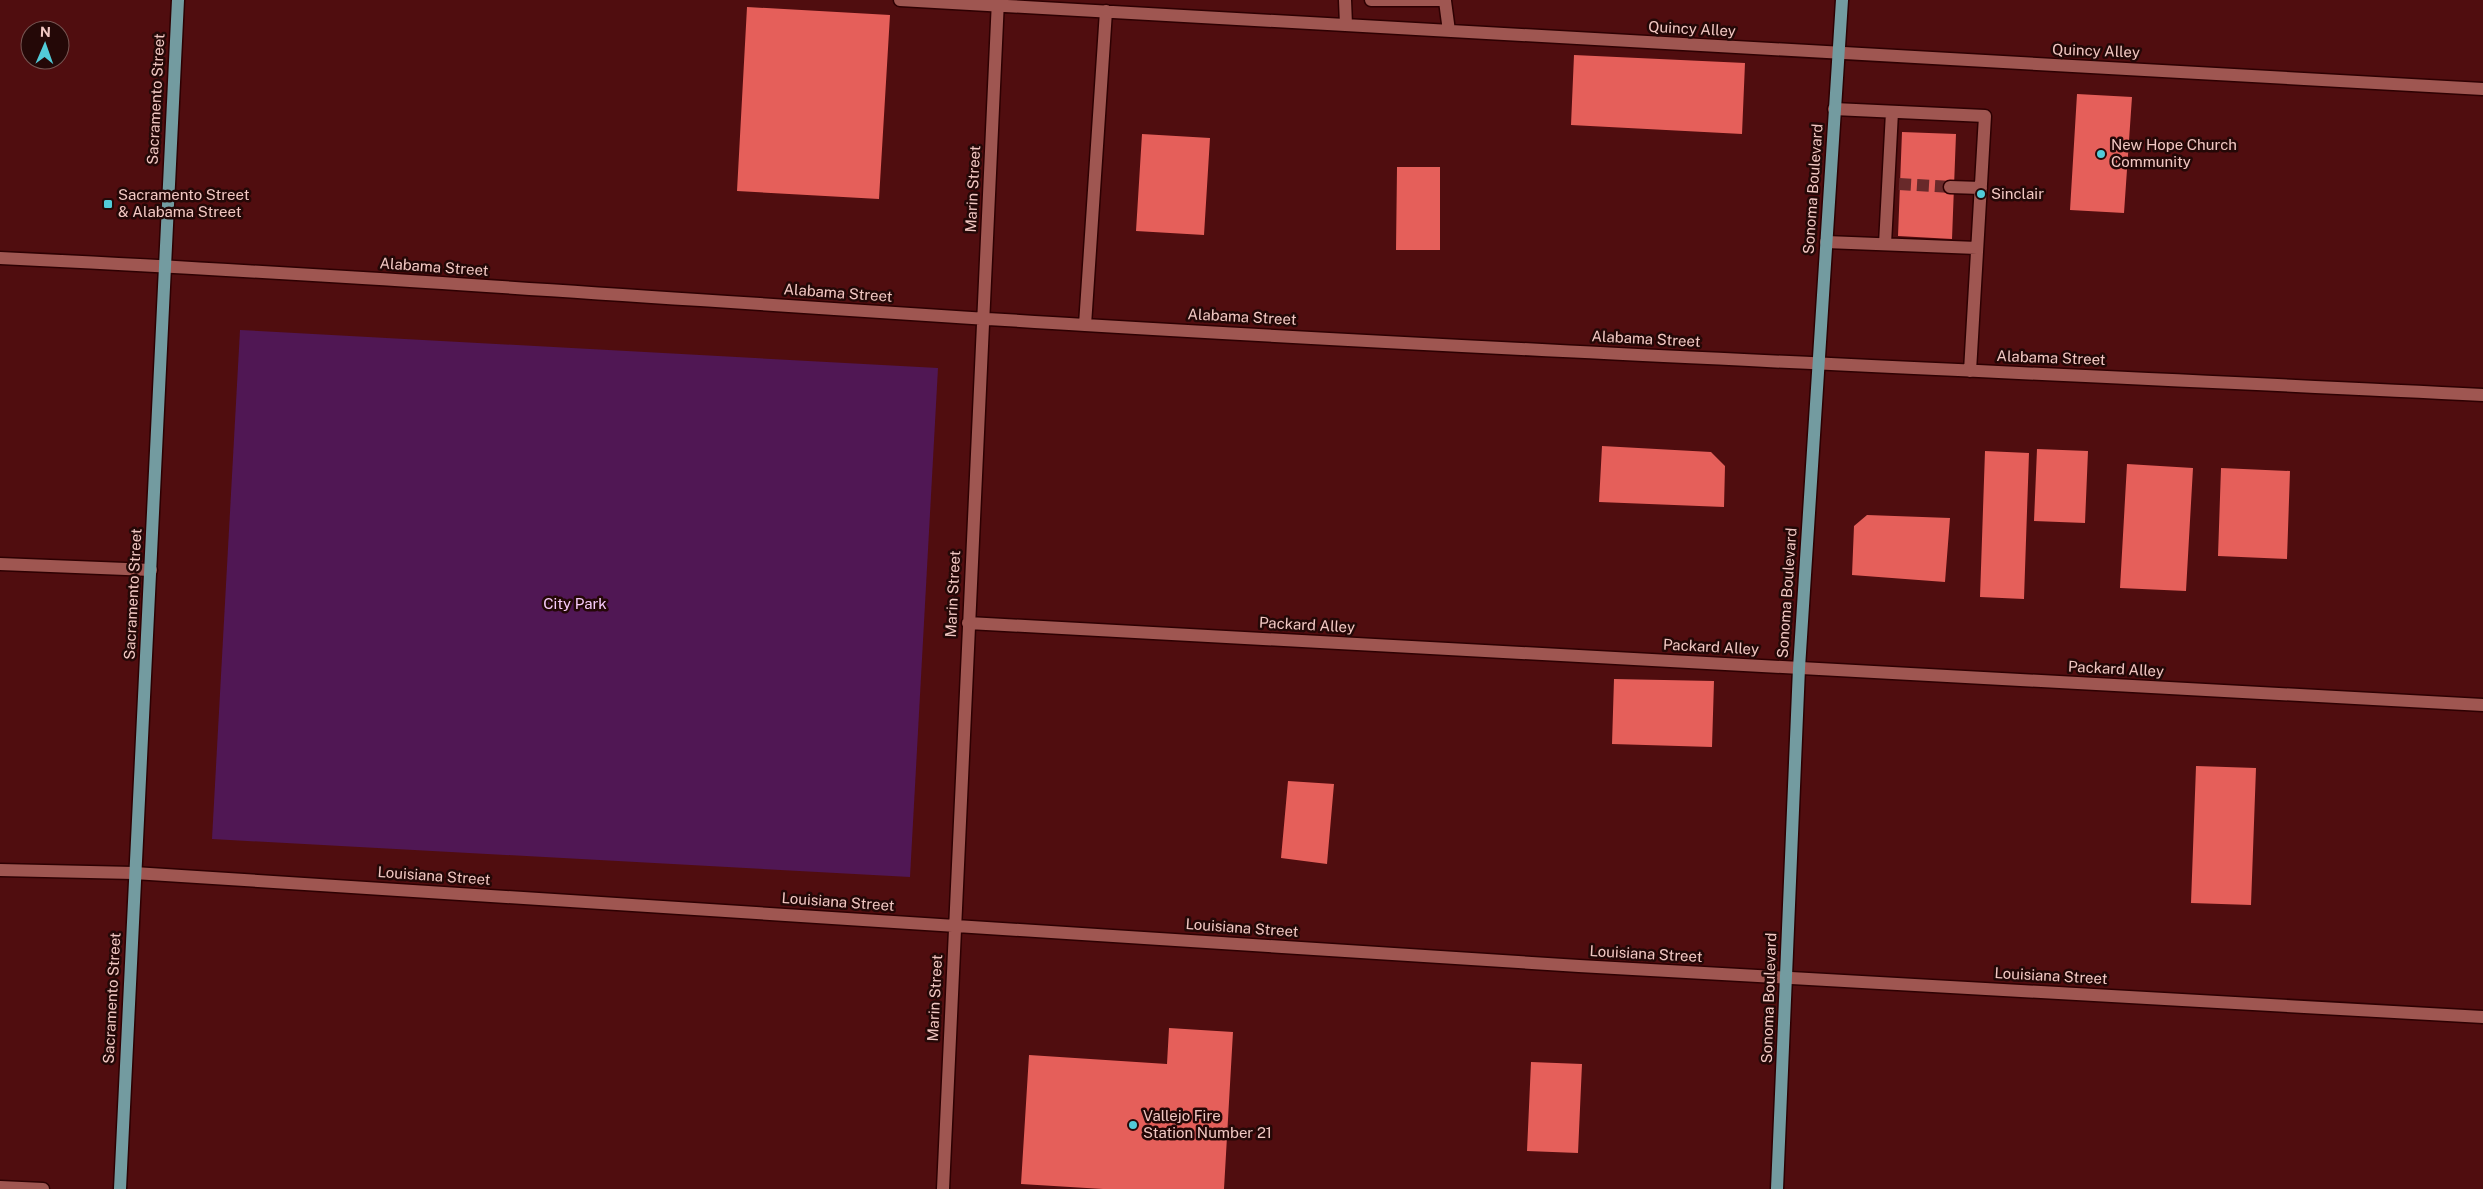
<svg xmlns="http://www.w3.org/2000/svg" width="2483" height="1189" font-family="'Public Sans',sans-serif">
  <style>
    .green { fill: #501754 }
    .building { fill: #e55f5a }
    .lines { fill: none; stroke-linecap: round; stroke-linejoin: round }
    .minor-tunnel { stroke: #68292a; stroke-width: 12; stroke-dasharray: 12 6; stroke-linecap: butt }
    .minor-casing { stroke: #2d0002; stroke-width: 15 }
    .major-casing { stroke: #2d0002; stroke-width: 15 }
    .minor { stroke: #9f5651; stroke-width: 12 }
    .major { stroke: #739ba0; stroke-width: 12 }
    .poi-dot { fill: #52cbd8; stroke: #240807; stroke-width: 2 }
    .labels { text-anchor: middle; stroke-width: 5; stroke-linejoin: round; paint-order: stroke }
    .street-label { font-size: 15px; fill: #f2c8c3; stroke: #240807 }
    .poi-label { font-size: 15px; fill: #f2c8c3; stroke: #240807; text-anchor: start }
    .park-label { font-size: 15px; fill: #f8cbfa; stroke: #240807 }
  </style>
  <rect width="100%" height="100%" fill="#500d0f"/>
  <path class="green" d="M240 330 938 368 910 877 212 839Z"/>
  <path class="building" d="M747 7 890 15 879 199 737 191Z
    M1574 55 1745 63 1742 134 1571 125Z
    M2077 94 2132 97 2124 213 2070 210Z
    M1902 132 1956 134 1952 239 1898 236Z
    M1142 134 1210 138 1204 235 1136 231Z
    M1397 167H1440V250H1396Z
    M1602 446 1711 452 1725 466 1724 507 1599 502Z
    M2037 449 2088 451 2085 523 2034 521Z
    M1985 451 2029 453 2024 599 1980 597Z
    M2127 464 2193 468 2186 591 2120 588Z
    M2221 468 2290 471 2287 559 2218 556Z
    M1867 515 1950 518 1945 582 1852 575 1854 526Z
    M1614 679 1714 681 1712 747 1612 744Z
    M2196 766 2256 768 2251 905 2191 903Z
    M1288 781 1334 784 1327 864 1281 858Z
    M1169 1028 1233 1032 1224 1189H1103L1021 1184 1029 1055 1167 1064Z
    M1531 1062 1582 1064 1578 1153 1527 1151Z"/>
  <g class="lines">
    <path class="minor-tunnel" d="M1899 184 1950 187"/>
    <g class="minor-casing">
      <path id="minor" d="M900 0 2483 89
        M1345 0 1346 25
        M1371 0H1445
        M1445 1 1449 31
        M1834 109 1985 116 1970 371
        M1950 187 1981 188
        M1826 242 1977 248
        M1885 244 1892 112
        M0 258C362 275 723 303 1085 325 1551 353 2017 372 2483 395
        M1085 325 1106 11
        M0 564 151 570
        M968 623 2483 705
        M0 870 134 873 1579 966 2483 1017
        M0 1187 43 1189
        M943 1189 998 0"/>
    </g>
    <g class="major-casing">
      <path id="major" d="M120 1189 178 0
        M1777 1189 1799 668 1842 0"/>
    </g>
    <use href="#minor" class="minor"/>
    <use href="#major" class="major"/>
  </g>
  <g class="poi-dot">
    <circle cx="2101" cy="154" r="5"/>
    <circle cx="1981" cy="194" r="5"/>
    <rect x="103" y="199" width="10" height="10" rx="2.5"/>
    <circle cx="1133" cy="1125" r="5"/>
  </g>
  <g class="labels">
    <g class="street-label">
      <text transform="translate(1692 29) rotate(3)" y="5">Quincy Alley</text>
      <text transform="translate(2096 51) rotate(2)" y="5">Quincy Alley</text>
      <text transform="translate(156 99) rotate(-87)" y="5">Sacramento Street</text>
      <text transform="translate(973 189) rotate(-87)" y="5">Marin Street</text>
      <text transform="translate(1813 189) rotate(-86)" y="5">Sonoma Boulevard</text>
      <text transform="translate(434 267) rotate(4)" y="5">Alabama Street</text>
      <text transform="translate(838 293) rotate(4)" y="5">Alabama Street</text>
      <text transform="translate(1242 317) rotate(3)" y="5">Alabama Street</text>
      <text transform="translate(1646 339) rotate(3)" y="5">Alabama Street</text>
      <text transform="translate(2051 358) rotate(2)" y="5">Alabama Street</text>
      <text transform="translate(1787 593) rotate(-86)" y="5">Sonoma Boulevard</text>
      <text transform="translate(133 594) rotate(-87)" y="5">Sacramento Street</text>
      <text transform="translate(953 594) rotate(-87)" y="5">Marin Street</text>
      <text transform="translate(1307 625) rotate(3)" y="5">Packard Alley</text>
      <text transform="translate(1711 647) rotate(3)" y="5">Packard Alley</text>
      <text transform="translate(2116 669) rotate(3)" y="5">Packard Alley</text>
      <text transform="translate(434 876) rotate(4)" y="5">Louisiana Street</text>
      <text transform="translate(838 902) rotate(4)" y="5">Louisiana Street</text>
      <text transform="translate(1242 928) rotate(4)" y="5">Louisiana Street</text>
      <text transform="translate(1646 954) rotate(3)" y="5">Louisiana Street</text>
      <text transform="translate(2051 976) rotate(3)" y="5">Louisiana Street</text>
      <text transform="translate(112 998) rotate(-87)" y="5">Sacramento Street</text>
      <text transform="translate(935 998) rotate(-87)" y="5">Marin Street</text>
      <text transform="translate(1769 998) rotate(-88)" y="5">Sonoma Boulevard</text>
    </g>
    <g class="poi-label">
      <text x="2111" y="150">New Hope Church<tspan x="2111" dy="17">Community</tspan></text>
      <text x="1991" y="199">Sinclair</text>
      <text x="118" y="200">Sacramento Street<tspan x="118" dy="17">&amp; Alabama Street</tspan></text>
      <text x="1143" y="1121">Vallejo Fire<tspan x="1143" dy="17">Station Number 21</tspan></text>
    </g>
    <g class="park-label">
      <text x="575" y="609">City Park</text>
    </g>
  </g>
  <g transform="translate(45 45) rotate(2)"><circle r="24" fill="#240807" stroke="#765552"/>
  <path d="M0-4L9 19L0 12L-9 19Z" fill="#52cbd8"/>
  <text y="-8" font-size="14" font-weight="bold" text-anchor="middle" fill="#f2c8c3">N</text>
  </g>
</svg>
